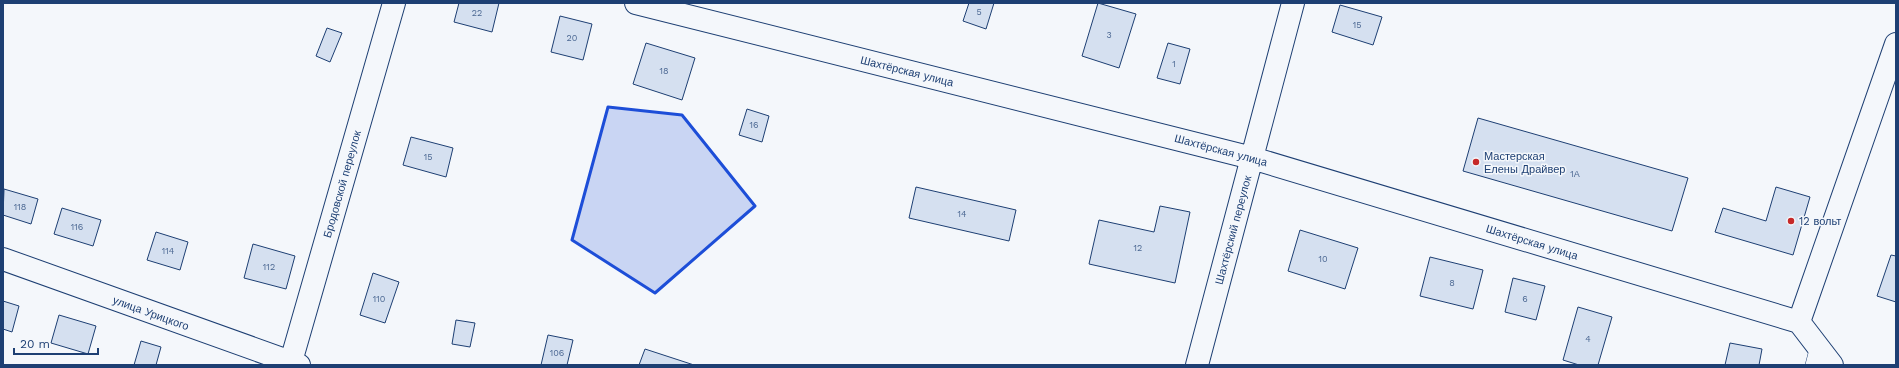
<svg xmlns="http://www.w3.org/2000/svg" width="1899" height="368" font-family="'Work Sans',sans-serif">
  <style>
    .building { fill: #d5e0f0; stroke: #1d3f73 }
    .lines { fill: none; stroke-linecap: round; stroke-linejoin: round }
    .lane-casing { stroke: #1d3f73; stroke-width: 14 }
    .street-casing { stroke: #1d3f73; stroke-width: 24 }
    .lane { stroke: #f4f7fb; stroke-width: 13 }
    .street { stroke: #f4f7fb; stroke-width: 22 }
    .marked { fill: #1d4ed8; fill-opacity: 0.2; stroke: #1d4ed8; stroke-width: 3; stroke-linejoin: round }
    .poi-dot { fill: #c62828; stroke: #f4f7fb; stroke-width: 1.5 }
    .labels { text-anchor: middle; stroke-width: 3; stroke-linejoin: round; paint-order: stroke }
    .number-label { font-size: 9px; fill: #4b6792 }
    .street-label { font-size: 11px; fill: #1d3f73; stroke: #f4f7fb }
    .poi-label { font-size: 11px; fill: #1d3f73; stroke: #f4f7fb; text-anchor: start }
  </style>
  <rect width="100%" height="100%" fill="#f4f7fb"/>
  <path class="building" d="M459 3H499L492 32 454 22Z
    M969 3H994L986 29 963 21Z
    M1098 3 1136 14 1119 68 1082 56Z
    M1340 5 1382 17 1373 45 1332 32Z
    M560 16 592 24 583 60 551 52Z
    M327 28 342 33 330 62 316 56Z
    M646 43 695 58 682 100 633 84Z
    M1168 43 1190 49 1180 84 1157 78Z
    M747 109 769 116 762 142 739 135Z
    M1478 118 1688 178 1672 231 1463 171Z
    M411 137 453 148 446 177 403 165Z
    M916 187 1016 210 1009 241 909 218Z
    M1776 187 1810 197 1793 255 1715 232 1723 208 1766 221Z
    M4 189 38 199 31 224 3 215Z
    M1160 206 1190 212 1175 283 1089 264 1099 220 1154 232Z
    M62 208 101 220 93 246 54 234Z
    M1300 230 1358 248 1345 289 1288 271Z
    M156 232 188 242 180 270 147 260Z
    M253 244 295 256 286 289 244 278Z
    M1891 255 1896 256V302L1877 296Z
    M1430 257 1483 270 1473 309 1420 296Z
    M373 273 399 282 385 323 360 315Z
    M1513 278 1545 286 1536 320 1505 312Z
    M3 301 19 306 12 332 3 329Z
    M1578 307 1612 317 1598 365H1579L1563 360Z
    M59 315 96 326 88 354 51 343Z
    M456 320 475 323 470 347 452 344Z
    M548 335 573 340 567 365H541Z
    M141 341 161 347 156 365H134Z
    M1730 343 1762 349 1759 365H1725Z
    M645 349 694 365H639Z"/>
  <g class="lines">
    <g class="lane-casing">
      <path id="lane" d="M1812 365 1817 346"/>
    </g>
    <g class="street-casing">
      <path id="street" d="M636 3 1252 158 1799 322
        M3 259 299 365
        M1799 322 1896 44
        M1799 322 1832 365
        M290 365 394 3
        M1197 365 1293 3"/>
    </g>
    <use href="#lane" class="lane"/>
    <use href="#street" class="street"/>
  </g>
  <path class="marked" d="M608 107 682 115 755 206 655 293 572 240Z"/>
  <g class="poi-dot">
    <circle cx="1476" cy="162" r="4"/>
    <circle cx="1791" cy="221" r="4"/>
  </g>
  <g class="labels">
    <g class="number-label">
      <text x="979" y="15">5</text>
      <text x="477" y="16">22</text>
      <text x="1357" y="28">15</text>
      <text x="1109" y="38">3</text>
      <text x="572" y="41">20</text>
      <text x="1174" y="67">1</text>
      <text x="664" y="74">18</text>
      <text x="754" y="128">16</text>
      <text x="428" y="160">15</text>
      <text x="1575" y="177">1А</text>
      <text x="20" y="210">118</text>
      <text x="962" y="217">14</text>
      <text x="77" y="230">116</text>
      <text x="1138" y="251">12</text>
      <text x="168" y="254">114</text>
      <text x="1323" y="262">10</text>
      <text x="269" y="270">112</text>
      <text x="1452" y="286">8</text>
      <text x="379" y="302">110</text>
      <text x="1525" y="302">6</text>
      <text x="1588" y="342">4</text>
      <text x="557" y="356">106</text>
    </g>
    <g class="street-label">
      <text transform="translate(907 71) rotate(14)" y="4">Шахтёрская улица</text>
      <text transform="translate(1221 150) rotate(15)" y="4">Шахтёрская улица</text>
      <text transform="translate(342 184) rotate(-74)" y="4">Бродовской переулок</text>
      <text transform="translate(1233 230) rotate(-75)" y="4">Шахтёрский переулок</text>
      <text transform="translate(1532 242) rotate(17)" y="4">Шахтёрская улица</text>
      <text transform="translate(151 313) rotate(20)" y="4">улица Урицкого</text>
    </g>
    <g class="poi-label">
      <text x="1484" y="160">Мастерская<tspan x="1484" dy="13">Елены Драйвер</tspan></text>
      <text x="1799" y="225">12 вольт</text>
    </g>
  </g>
  <rect width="1899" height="368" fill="none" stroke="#1d3f73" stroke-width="8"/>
  <path d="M14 348v6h84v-6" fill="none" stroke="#1d3f73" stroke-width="2"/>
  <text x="20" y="348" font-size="12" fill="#1d3f73" stroke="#f4f7fb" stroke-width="3" paint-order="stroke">20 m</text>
</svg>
